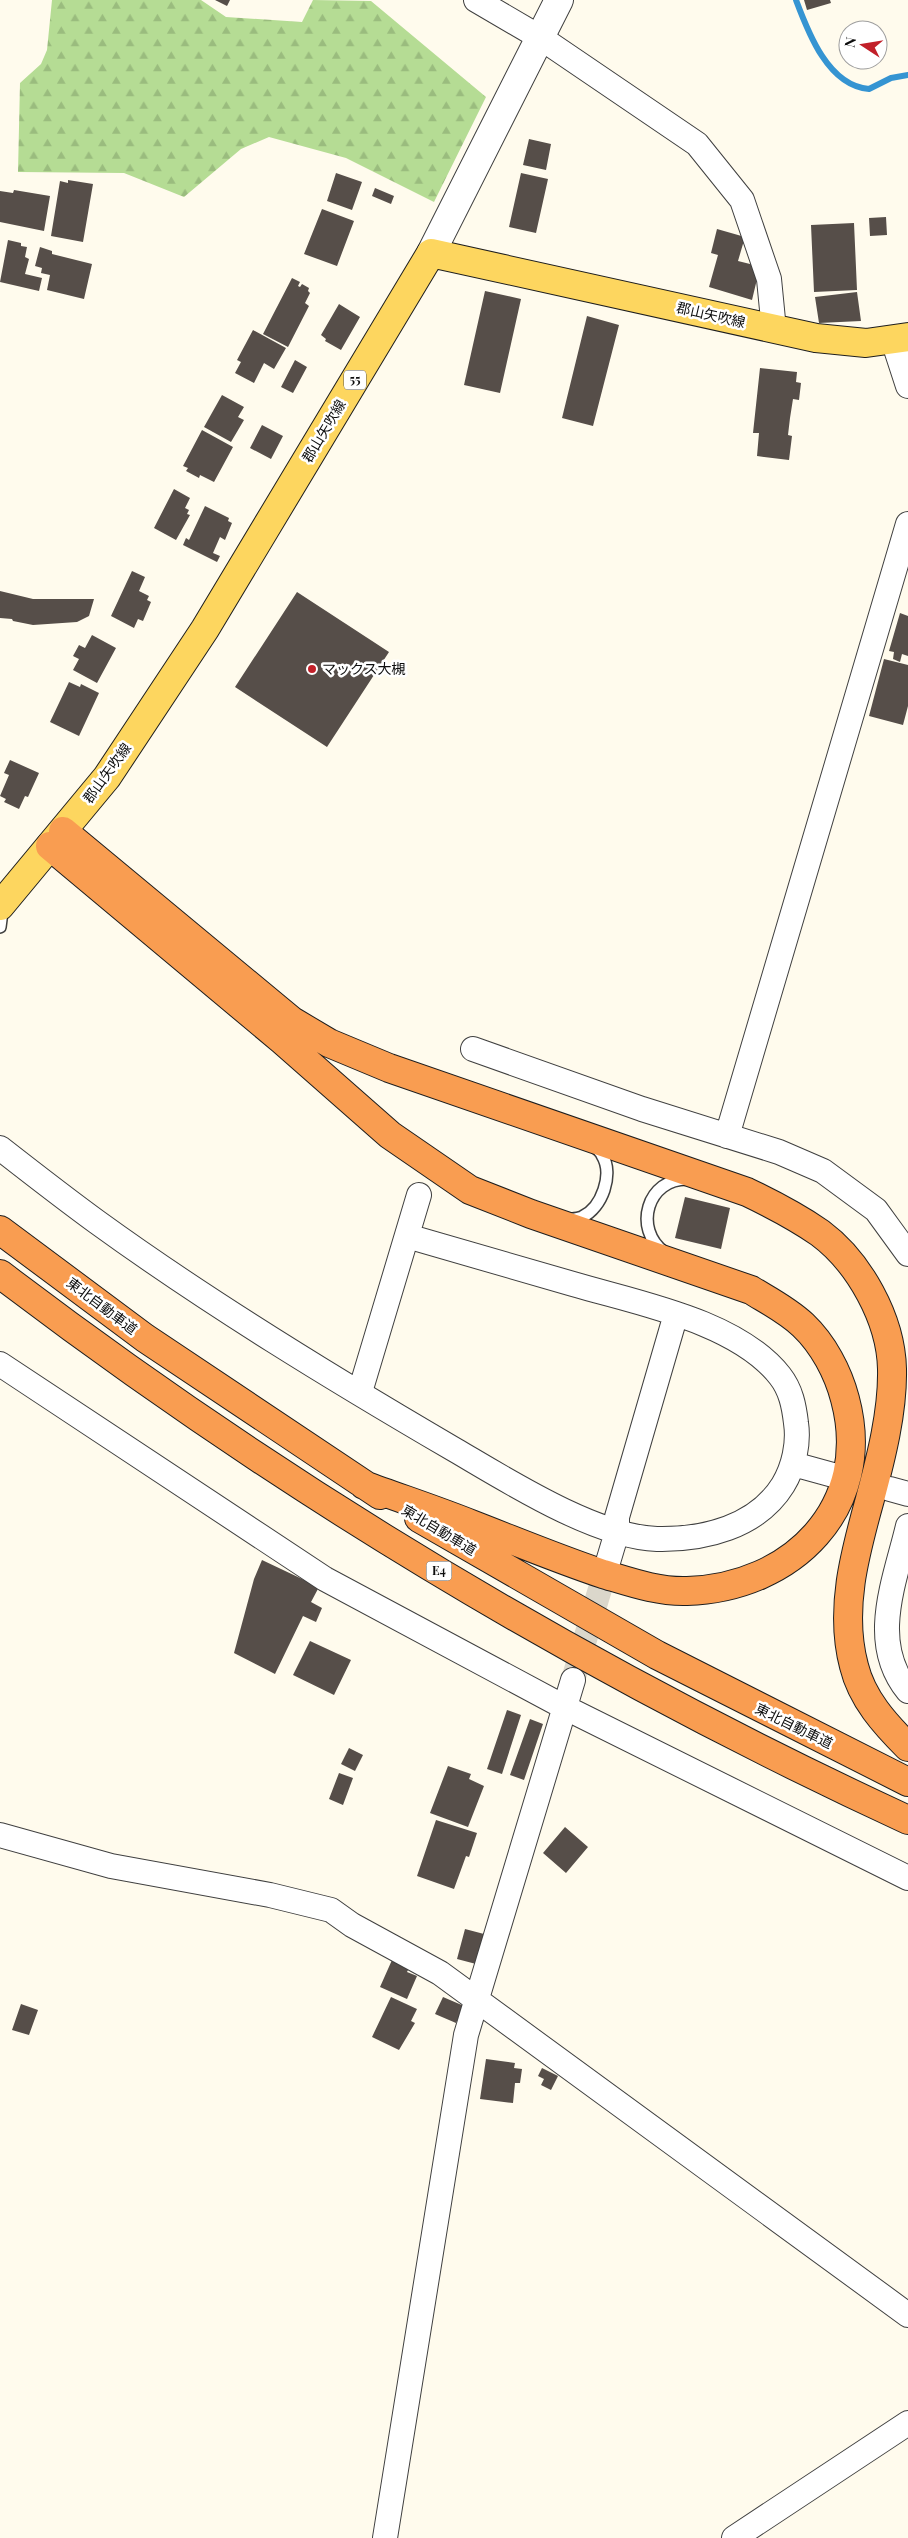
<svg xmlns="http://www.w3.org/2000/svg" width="908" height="2538" font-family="'Playfair Display','Noto Sans JP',serif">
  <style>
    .forest { fill: url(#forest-firs) }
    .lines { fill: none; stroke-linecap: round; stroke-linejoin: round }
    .stream { stroke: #3594d2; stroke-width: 6 }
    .building { fill: #564e49 }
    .minor-tunnel { stroke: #dbd7cb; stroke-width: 24; stroke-dasharray: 24 12; stroke-linecap: butt }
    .service-casing { stroke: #404040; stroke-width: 14 }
    .minor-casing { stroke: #404040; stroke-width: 26 }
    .tertiary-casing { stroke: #404040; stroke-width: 30 }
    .primary-casing { stroke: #1e1e1e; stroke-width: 30 }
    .motorway-casing { stroke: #1e1e1e; stroke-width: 30 }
    .service { stroke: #fff; stroke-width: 11 }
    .minor { stroke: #fff; stroke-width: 24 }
    .tertiary { stroke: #fff; stroke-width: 28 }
    .primary { stroke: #fdd65f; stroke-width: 28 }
    .motorway { stroke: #f99d51; stroke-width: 28 }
    .poi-dot { fill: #c22029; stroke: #fff; stroke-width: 2 }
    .labels { text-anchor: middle; stroke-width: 5; stroke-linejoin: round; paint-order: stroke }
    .shield { fill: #fff; stroke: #565656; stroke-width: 1 }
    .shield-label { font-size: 12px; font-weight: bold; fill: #0d0d0d }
    .street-label { font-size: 14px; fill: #0d0d0d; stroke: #fff }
    .poi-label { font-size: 14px; fill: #0d0d0d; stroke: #fff; text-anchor: start }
  </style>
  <defs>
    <pattern id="forest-firs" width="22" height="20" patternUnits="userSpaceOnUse" patternTransform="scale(1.25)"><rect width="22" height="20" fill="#b5dc94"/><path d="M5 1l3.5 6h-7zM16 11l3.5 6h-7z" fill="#9abc7e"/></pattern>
  </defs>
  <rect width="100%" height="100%" fill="#fffbed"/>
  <path class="forest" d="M52 0H201L226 17 302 22 313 0 371 1 486 97 434 202 346 158 269 137 241 149 184 197 124 173 18 172 20 83 41 64 47 50Z"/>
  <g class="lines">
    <path class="stream" d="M796 0C808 32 828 86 869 89L891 78 908 75"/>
  </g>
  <path class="building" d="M215 0H230L227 6Z
    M804 0H830L831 3 807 10Z
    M529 139 551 144 546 170 523 165Z
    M336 173 362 182 352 210 327 201Z
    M521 173 548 179 536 233 509 227Z
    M68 180 93 184 83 242 51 236 60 181 68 183Z
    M375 188 394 196 391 204 372 196Z
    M14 190 50 196 44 231 0 222V191L13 193Z
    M322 209 354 221 337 266 304 254Z
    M886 217 887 235 870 236 869 218Z
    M854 223 857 290 814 292 811 225Z
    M717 229 745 237 738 261 754 265 758 275 752 300 709 287 718 255 711 253Z
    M8 240 21 243V246L27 247 25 257 29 259 25 274 42 278 39 291 0 282Z
    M40 247 52 251V254L92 264 84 299 47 290 50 275 41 273 42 268 35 266Z
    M292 278 300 282 298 286 300 287 302 284 309 288 308 291 310 293 305 303 309 306 288 347 263 334Z
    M485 291 521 299 500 393 464 385Z
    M857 292 861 321 819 323 815 297Z
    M339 304 360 317 341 350 325 341 326 339 321 335Z
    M587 316 619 325 593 426 562 418Z
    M253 330 286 348 274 369 264 363 254 383 235 373 241 362 237 360Z
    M295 360 307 367 293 393 281 387Z
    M760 368 797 372 796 382 801 383 799 400 793 399 790 418 788 435 792 436 789 460 757 456 759 433H753Z
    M222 395 244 407 238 417 244 420 231 442 204 427Z
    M262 425 283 436 271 459 250 448Z
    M202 430 233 447 214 482 200 475 199 478 186 471 188 468 183 466Z
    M174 489 190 498 185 508 189 510 187 514 190 515 176 540 154 528Z
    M205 506 229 518 228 521 232 523 225 540 220 537 213 553 220 556 217 562 183 545 186 538 189 540Z
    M132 571 145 577 139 591 149 596 147 600 151 602 143 621 138 619 134 628 111 616Z
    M0 591 33 599H94L89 616 77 622 33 625 13 621 12 619 0 618Z
    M297 592 389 652 327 747 235 687Z
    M900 613 908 616V656L902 654 900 662 893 659 894 652 889 651Z
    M92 635 116 648 97 683 73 670 79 659 73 656 79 645 85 648Z
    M884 659 908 665V706L903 725 869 716Z
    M69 682 80 687 81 684 99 693 79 736 50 722Z
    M10 760 39 773 28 797 25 796 19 809 4 802 6 799 0 796 9 775 4 773Z
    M685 1197 730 1208 721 1249 675 1238Z
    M262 1560 319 1587 311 1602 322 1608 316 1622 303 1616 275 1674 234 1653 254 1579Z
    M310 1641 351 1660 334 1695 293 1675Z
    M507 1710 521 1715 502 1774 487 1769Z
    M530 1719 543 1724 524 1780 510 1775Z
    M349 1748 363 1755 355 1771 341 1764Z
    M448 1766 471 1774 469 1779 484 1786 468 1827 430 1813Z
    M339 1773 353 1778 343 1805 329 1799Z
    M436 1820 477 1833 469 1857 466 1856 454 1889 417 1876Z
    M565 1827 588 1847 566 1873 543 1853Z
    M465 1929 484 1934 476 1964 457 1959Z
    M392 1960 409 1968 407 1972 417 1976 407 1999 380 1987Z
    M391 1997 417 2009 411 2021 415 2023 399 2050 372 2037Z
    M443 1997 464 2006 456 2023 435 2014Z
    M21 2004 38 2010 29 2035 12 2030Z
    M486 2059 515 2063 514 2068 522 2069 520 2083H515L513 2103 480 2099Z
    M542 2068 558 2076 551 2090 541 2085 544 2079 538 2076Z"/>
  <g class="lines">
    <path class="minor-tunnel" d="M573 1680 608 1562"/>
    <g class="service-casing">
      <path id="service" d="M0 927 3 904
        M566 1220C571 1219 577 1219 582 1217 602 1208 614 1174 602 1155 601 1152 597 1149 594 1146
        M664 1252C633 1229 647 1178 688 1179"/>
    </g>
    <g class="minor-casing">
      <path id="minor" d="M476 0 541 38 697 144 742 200 769 279 774 330
        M893 340 908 386
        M473 1049 642 1109 779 1152 823 1171 876 1210 908 1254
        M727 1136 908 524
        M0 1148C32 1173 64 1198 97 1222 210 1304 335 1380 455 1450 508 1481 596 1537 657 1539 704 1540 757 1527 783 1485 794 1467 799 1443 796 1423 794 1406 791 1390 780 1376 737 1321 637 1303 573 1284 518 1268 463 1252 407 1236
        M0 1364 325 1579 566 1708 908 1878
        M360 1392 419 1195
        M793 1464 833 1475
        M890 1489 908 1494
        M908 1526C895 1581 868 1642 908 1691
        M608 1562 617 1532V1517L676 1314
        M0 1835 111 1866 270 1895 331 1910 352 1925 440 1973 908 2315
        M385 2538 466 2035 573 1680
        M734 2538 908 2423"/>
    </g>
    <g class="tertiary-casing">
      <path id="tertiary" d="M431 253 559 0"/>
    </g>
    <g class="primary-casing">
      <path id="primary" d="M0 906 107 777 205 629 431 253 816 338 866 343 908 337"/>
    </g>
    <g class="motorway-casing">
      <path id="motorway" d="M63 831 292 1021 329 1043 389 1068 747 1192C772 1204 797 1217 820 1233 859 1262 891 1319 892 1369 893 1411 881 1458 870 1499 855 1553 839 1610 854 1666 862 1699 885 1724 908 1747
        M50 846 282 1040 390 1135 470 1190 531 1214 751 1290C769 1301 787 1310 803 1325 823 1344 838 1372 845 1399 874 1507 792 1588 687 1591 658 1592 630 1582 603 1574 558 1559 515 1541 471 1524 436 1510 399 1498 364 1485
        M0 1230 145 1338 380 1495
        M0 1274C281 1488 588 1672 908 1820
        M419 1518 657 1655 908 1782"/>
    </g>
    <use href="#service" class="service"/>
    <use href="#minor" class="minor"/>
    <use href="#tertiary" class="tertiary"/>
    <use href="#primary" class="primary"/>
    <use href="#motorway" class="motorway"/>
  </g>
  <circle class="poi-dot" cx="312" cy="669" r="5"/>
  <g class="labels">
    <g class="shield">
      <rect x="344" y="370.5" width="22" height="19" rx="4"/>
      <rect x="426.5" y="1561.5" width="25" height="19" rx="4"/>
    </g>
    <g class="shield-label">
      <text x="355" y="384">55</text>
      <text x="439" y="1575">E4</text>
    </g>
    <g class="street-label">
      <text transform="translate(711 315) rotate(13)" y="5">郡山矢吹線</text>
      <text transform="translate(324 431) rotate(-59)" y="5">郡山矢吹線</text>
      <text transform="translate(107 773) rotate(-54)" y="5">郡山矢吹線</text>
      <text transform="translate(102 1306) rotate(37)" y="5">東北自動車道</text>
      <text transform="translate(439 1530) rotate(31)" y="5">東北自動車道</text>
      <text transform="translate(794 1726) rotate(26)" y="5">東北自動車道</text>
    </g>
    <g class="poi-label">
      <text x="322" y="674">マックス大槻</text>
    </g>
  </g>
  <g transform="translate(863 45) rotate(282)"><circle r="24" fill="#ffffff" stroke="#9e9e9e"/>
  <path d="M0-4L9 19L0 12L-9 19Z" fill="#c22029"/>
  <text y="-8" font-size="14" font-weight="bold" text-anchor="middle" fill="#0d0d0d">N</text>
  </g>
</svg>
